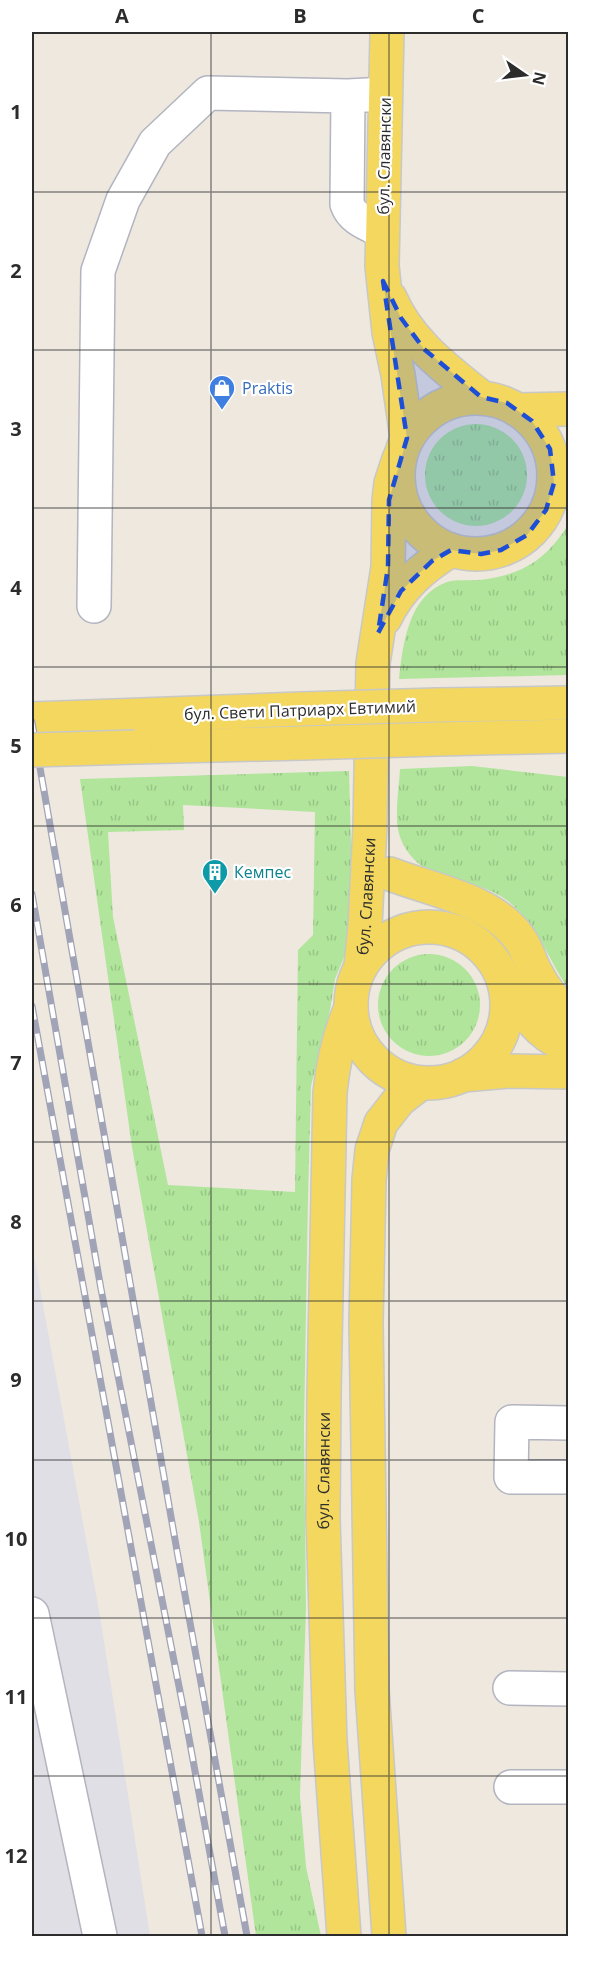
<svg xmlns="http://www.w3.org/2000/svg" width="600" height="1968" font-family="'Open Sans',sans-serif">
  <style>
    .industrial { fill: #e1dfe6 }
    .grass { fill: url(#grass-tufts); fill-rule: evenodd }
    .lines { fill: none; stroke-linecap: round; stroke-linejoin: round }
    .minor-casing { stroke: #b2b4c0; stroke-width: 36 }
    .major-casing { stroke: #c8c8c8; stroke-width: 36 }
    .minor { stroke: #fff; stroke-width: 33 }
    .major { stroke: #f3d75e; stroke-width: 33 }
    .rail-casing { stroke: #a1a3b7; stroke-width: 7 }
    .rail { stroke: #fff; stroke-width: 4.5; stroke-dasharray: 14; stroke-linecap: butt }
    .major-bridge-casing { stroke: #c8c8c8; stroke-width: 36; stroke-linecap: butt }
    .major-bridge { stroke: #f3d75e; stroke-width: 33 }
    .marked { fill: #1d4ed8; fill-opacity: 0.2; stroke: #1d4ed8; stroke-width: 4.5; stroke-dasharray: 12 8; stroke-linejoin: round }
    .grid { fill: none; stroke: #2c2c2c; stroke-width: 1.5; stroke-opacity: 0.55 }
    .labels { text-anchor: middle; stroke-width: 4.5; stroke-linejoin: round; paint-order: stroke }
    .street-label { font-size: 16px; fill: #2c2c2c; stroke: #fff }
    .shop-label { font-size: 16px; fill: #366cbe; stroke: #fff; text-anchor: start }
    .culture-label { font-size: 16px; fill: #0d838f; stroke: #fff; text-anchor: start }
    .neatline { fill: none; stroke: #2c2c2c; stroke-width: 2 }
    .grid-label { font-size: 20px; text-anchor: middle; font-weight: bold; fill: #2c2c2c }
  </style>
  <defs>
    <pattern id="grass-tufts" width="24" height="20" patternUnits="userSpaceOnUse" patternTransform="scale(1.5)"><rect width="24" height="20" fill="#b0e59b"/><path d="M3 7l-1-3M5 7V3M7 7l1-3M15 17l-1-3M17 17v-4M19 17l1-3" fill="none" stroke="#98c586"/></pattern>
  </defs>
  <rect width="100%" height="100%" fill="#eee8df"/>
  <path class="industrial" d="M32 1245 100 1616 150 1936H32Z"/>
  <path class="grass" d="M425 475a51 51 0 1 1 102 0a51 51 0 1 1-102 0Z
    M568 525V675L399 679C403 644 408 596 447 582 457 579 469 581 479 580 522 575 545 561 568 525Z
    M472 766 568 777V988C548 959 537 924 508 901 490 887 465 883 444 877 422 871 402 852 398 829 395 813 399 787 400 769Z
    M349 771 352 880 347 950 335 979 330 1010 311 1086 308 1197 304 1428 306 1608 300 1796 306 1867 321 1936H256L199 1522 132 1147 80 779ZM183 805 315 812 313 935 298 950 295 1192 168 1185 113 917 108 832 184 830Z
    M378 1005a51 51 0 1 1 102 0a51 51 0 1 1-102 0Z"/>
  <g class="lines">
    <g class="minor-casing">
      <path id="minor" d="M348 96 347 204C352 219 368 224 382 231
        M94 606 98 271 123 200 155 143 208 93 348 96 385 94
        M568 1423 512 1422 511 1477H568
        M32 1614 100 1936
        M510 1688 568 1689
        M511 1787H568"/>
    </g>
    <g class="major-casing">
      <g id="major">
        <path d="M387 32 382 266 389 332 398 375 407 438"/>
        <path d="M390 298C409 342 445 368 481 397"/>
        <circle cx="476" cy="476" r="78"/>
        <path d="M518 410 568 409"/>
        <path d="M385 618C400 587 422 568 451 550"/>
        <path d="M437 705 568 703"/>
        <path d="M32 719 301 709"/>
        <path d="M438 739 568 736"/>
        <path d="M135 747 302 743"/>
        <path d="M390 874C431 890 493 900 519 938 527 948 529 960 535 971 543 987 554 1002 568 1014"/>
        <circle cx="429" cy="1005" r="78"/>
        <path id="s1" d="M361 966 365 926 370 826 373 663 388 567 389 500 391 483 399 459"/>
        <path d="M505 981C522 1010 537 1034 568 1047"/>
        <path d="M463 1075 510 1071 568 1072"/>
        <path id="s2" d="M344 1936 330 1741 323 1518 324 1394 330 1093C333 1063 339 1035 351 1008"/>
        <path d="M389 1936 372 1690 366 1324 369 1180 372 1150 381 1123 399 1100 421 1083"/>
      </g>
    </g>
    <use href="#minor" class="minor"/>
    <use href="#major" class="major"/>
    <g class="rail-casing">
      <path id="rail" d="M32 722 177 1551 247 1936
        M32 894 101 1289 187 1727 225 1936
        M32 1006 202 1936"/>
    </g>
    <use href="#rail" class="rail"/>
    <g class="major-bridge-casing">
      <path id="major-bridge" d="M301 709 437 705
        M302 743 438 739
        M32 750 135 747"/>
    </g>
    <use href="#major-bridge" class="major-bridge"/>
  </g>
  <path class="marked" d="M383 281 401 318 424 349 481 397 507 403 532 421 550 449 554 483 546 510 527 535 501 550 481 554 451 550 432 561 401 591 378 633 388 567 389 500 407 438Z"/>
  <path class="grid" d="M211 32V1936M389 32V1936M32 192H568M32 350H568M32 508H568M32 667H568M32 826H568M32 984H568M32 1142H568M32 1301H568M32 1460H568M32 1618H568M32 1776H568"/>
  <defs>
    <g id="shop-pin" transform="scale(1.35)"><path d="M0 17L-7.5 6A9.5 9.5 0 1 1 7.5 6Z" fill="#3f7fe0" stroke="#fff"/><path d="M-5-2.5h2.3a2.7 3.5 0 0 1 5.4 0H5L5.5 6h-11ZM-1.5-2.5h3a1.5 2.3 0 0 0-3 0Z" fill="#fff"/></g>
    <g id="building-pin" transform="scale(1.35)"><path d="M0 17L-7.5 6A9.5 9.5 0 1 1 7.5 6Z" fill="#0f9aa8" stroke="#fff"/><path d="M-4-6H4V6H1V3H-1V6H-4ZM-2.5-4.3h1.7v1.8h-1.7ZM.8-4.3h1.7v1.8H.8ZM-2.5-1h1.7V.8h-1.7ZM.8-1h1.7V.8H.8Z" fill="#fff"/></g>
  </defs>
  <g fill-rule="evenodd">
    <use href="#shop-pin" x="222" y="388"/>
    <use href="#building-pin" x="215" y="872"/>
  </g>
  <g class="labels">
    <g class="street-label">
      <text transform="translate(384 156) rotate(-89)" y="6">бул. Славянски</text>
      <text transform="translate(300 710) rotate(-2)" y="6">бул. Свети Патриарх Евтимий</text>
      <text dy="6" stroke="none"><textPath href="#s1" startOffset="70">бул. Славянски</textPath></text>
      <text dy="6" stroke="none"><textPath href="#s2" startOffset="466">бул. Славянски</textPath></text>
    </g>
    <g class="shop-label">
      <text x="242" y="394">Praktis</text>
    </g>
    <g class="culture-label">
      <text x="234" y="878">Кемпес</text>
    </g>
  </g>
  <rect width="600" height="1968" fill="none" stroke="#ffffff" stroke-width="66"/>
  <g transform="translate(525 75) rotate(104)" stroke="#ffffff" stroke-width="4.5" paint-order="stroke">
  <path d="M0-4.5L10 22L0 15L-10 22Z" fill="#2c2c2c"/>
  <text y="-9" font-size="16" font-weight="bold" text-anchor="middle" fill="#2c2c2c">N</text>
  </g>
  <rect x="33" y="33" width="534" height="1902" class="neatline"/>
  <g class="grid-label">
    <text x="122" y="23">A</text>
    <text x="300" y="23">B</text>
    <text x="478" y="23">C</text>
    <text x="16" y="119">1</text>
    <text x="16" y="278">2</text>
    <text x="16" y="436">3</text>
    <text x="16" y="595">4</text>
    <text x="16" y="753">5</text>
    <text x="16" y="912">6</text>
    <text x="16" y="1070">7</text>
    <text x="16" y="1229">8</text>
    <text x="16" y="1387">9</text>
    <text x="16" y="1546">10</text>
    <text x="16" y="1704">11</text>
    <text x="16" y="1863">12</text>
  </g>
</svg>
